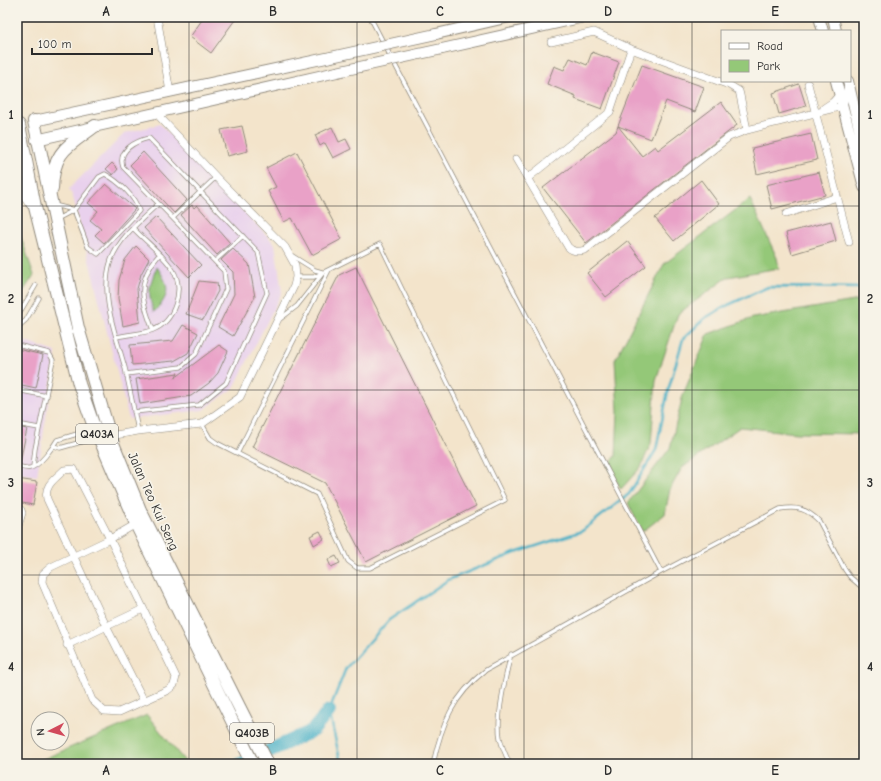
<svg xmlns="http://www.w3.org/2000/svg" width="881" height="781" font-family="'Comic Neue',sans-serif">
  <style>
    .built { fill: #e9d1ed }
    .green { fill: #94c878; stroke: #607a52 }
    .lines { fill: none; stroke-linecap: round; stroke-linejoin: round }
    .stream { stroke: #48b1c7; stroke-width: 2.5 }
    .river { stroke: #48b1c7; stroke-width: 14 }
    .building { fill: #e9a1c7 }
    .service-casing { stroke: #8f887b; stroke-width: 5 }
    .minor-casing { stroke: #8f887b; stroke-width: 8 }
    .secondary-casing { stroke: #8f887b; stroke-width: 12 }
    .trunk-casing { stroke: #8f887b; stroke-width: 14 }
    .service { stroke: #fff; stroke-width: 3.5 }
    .minor { stroke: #fff; stroke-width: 7 }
    .secondary { stroke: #fff; stroke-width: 10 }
    .trunk { stroke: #fff; stroke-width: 12 }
    .secondary-bridge-casing { stroke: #8f887b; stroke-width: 12; stroke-linecap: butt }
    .secondary-bridge { stroke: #fff; stroke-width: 10 }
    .grid { fill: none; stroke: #2b2b2b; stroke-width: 1; stroke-opacity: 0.55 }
    .labels { text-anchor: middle; stroke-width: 3.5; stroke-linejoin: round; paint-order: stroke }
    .shield { fill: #f7f3e8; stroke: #686764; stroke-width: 1 }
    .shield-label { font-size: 12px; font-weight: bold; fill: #2b2b2b }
    .street-label { font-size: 13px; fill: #2b2b2b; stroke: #f7f3e8 }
    .neatline { fill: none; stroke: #2b2b2b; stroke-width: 1.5 }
    .grid-label { font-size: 13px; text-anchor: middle; font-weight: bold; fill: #2b2b2b }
  </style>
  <rect width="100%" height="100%" fill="#f7f3e8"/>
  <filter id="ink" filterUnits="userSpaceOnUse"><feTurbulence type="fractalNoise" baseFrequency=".025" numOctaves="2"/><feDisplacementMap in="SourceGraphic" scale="8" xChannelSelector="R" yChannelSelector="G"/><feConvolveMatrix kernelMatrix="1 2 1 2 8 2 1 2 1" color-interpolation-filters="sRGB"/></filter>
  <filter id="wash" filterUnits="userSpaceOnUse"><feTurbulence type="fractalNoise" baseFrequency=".012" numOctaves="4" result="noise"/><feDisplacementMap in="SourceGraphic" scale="16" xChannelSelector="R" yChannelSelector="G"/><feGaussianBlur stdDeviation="0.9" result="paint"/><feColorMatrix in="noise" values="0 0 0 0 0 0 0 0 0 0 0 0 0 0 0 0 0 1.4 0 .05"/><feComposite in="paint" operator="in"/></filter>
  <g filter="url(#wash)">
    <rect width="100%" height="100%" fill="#f3e4cb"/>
    <path class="built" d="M160 124 275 244 282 292 234 388 203 410 129 419 73 197 69 189 125 133Z
      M17 339 56 352 37 476 17 473Z"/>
    <path class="green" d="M750 199 777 258 779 268 728 277 678 314 656 380 651 443 641 467 621 489 608 466 616 456 618 412 615 360 664 264Z
      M17 226 34 275 17 301Z
      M157 267C170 286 171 295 154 312 147 295 149 284 157 267Z
      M860 300 864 310V434L797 433 740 427 682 468 670 489 665 514 642 532 628 503 670 448 683 395 708 334 753 318Z
      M147 715 187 764H32L34 763Z"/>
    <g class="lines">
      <path class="stream" d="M341 764 329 711 346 668 389 620 448 580 515 553 582 531 629 494 656 450 668 391 683 339 705 318 728 305 768 287 864 288"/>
      <path class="river" d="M241 764 312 731 329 711"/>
    </g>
    <g id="blocks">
      <path class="building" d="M204 17H237L211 53 190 37Z
        M592 52 619 62 602 109 575 99 576 96 547 84 554 66 564 70 570 58 587 65Z
        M642 65 704 87 695 112 666 101 651 139 618 126Z
        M799 84 806 106 779 114 773 93Z
        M721 102 737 125 586 243 543 188 616 132 618 126 642 156 655 146 658 150Z
        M242 126 248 151 227 156 221 130Z
        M332 127 339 142 346 139 351 149 333 158 325 143 320 146 315 135Z
        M811 134 817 160 757 174 752 148Z
        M143 152 187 200 174 213 130 165Z
        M297 152 342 239 312 255 292 218 284 222 268 191 276 187 266 168Z
        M112 163 118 169 113 175 106 169Z
        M819 172 825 195 772 209 766 185Z
        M701 180 719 204 674 241 655 218Z
        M106 184 135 209 104 243 95 235 101 229 90 220 98 211 88 203Z
        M192 205 194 208 197 205 230 243 217 255 181 215Z
        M156 217 201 265 189 277 144 228Z
        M831 221 836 241 792 254 786 233Z
        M627 241 646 266 606 297 587 273Z
        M136 246 149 259 141 274 137 289 140 322 123 326 118 298 119 280 125 260Z
        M233 249 249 264 255 297 233 336 218 327 234 294 233 272 221 260Z
        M356 267 476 506 366 562 325 483 252 447 339 275Z
        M199 281 217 283 218 291 203 320 186 314Z
        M183 325 198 333 188 353 174 361 132 365 130 345 173 341Z
        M219 345 228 351 218 373 209 383 191 396 140 404 136 379 178 373 175 378Z
        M17 349 43 355 36 388 17 384Z
        M17 427 27 429 20 462H17Z
        M17 479 37 482 33 505 17 502Z
        M320 531 324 539 314 545 310 536Z
        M336 556 340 563 331 567 328 560Z"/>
    </g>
  </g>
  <g filter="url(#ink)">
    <use href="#blocks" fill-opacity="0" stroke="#8f887b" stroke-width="1"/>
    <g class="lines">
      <g class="service-casing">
        <path id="service" d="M370 17 661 572
          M54 205 74 210
          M174 217 216 177
          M57 219 74 210 99 177 105 174C118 181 135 196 139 211L98 254 88 247 74 210
          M291 255 315 270 322 272
          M215 261 243 236
          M17 317 36 285
          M280 319 297 306 323 273
          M17 328 26 320 39 298
          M153 330C141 300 136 281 159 255
          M117 337C128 334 142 334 153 330 174 322 185 290 173 270 165 256 145 241 133 228
          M17 345 49 353 53 360 35 449 33 467
          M126 374 181 367 196 354 226 289 224 271 123 167C117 150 136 141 149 138L258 252 267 293 226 383 199 405 134 412
          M17 390 47 396
          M17 424 39 428
          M202 424 210 438 217 443 317 494 348 561 357 568H370L505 500 380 244 314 277H296
          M138 431C134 410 130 389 125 368 116 334 99 295 111 260 119 238 141 220 158 204
          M54 446 60 448 92 439 97 442
          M238 452 329 270
          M17 466C21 467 26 469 30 468 39 467 53 447 57 440L87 431 92 426
          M433 764C442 723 453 696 486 670L661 572 780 509C797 506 807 509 819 521L845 570 850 577 864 589
          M510 764C506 756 502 747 500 738 496 717 506 674 511 654"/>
      </g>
      <g class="minor-casing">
        <path id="minor" d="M157 17 170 92
          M551 42 594 32 631 49 729 85 739 91 740 95 747 130
          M808 84 849 242
          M824 108 833 102 840 94
          M516 159 568 247C573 252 578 252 585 250L729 137 747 130 843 106 848 85
          M528 178 610 112 631 49
          M786 214 837 197
          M110 436 138 431 202 424 240 397 294 286 296 277 295 265 285 247 216 177 156 113
          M17 509 21 510 22 513 17 529
          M136 524 110 539 74 469 64 470C55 479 44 485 47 499L106 626 144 701
          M110 539 176 677 174 685 168 690 119 712 104 711 92 700 42 582 43 574 51 567Z
          M67 645 143 609"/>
      </g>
      <g class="secondary-casing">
        <path id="secondary" d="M819 17 823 31
          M833 17 836 31
          M436 34 510 17
          M442 49 584 17
          M836 81 864 187
          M848 81 864 150
          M34 121 331 57
          M36 140 337 72"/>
      </g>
      <g class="trunk-casing">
        <path id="trunk" d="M34 121 78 328 110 436 140 510 268 764
          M19 125 35 207 79 384 92 421 136 524 253 764
          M17 182 32 203
          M52 189C53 151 67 147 95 126"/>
      </g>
      <use href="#service" class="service"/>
      <use href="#minor" class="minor"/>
      <use href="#secondary" class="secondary"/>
      <use href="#trunk" class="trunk"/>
      <g class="secondary-bridge-casing">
        <path id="secondary-bridge" d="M331 57 436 34
          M337 72 442 49"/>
      </g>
      <use href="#secondary-bridge" class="secondary-bridge"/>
    </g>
  </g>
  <path class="grid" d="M189 17V764M357 17V764M524 17V764M692 17V764M17 206H864M17 390H864M17 575H864"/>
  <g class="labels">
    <g class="shield">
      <rect x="76" y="424" width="42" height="20" rx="3"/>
      <rect x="230" y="723" width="44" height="20" rx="3"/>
    </g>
    <g class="shield-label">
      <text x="97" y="438">Q403A</text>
      <text x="252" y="737">Q403B</text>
    </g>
    <g class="street-label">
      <text transform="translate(154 501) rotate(66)" y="5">Jalan Teo Kui Seng</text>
    </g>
  </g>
  <rect width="881" height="781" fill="none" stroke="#f7f3e8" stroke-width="44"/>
  <rect x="721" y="30" width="130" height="52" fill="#f7f3e8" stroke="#a5a39c"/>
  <rect x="729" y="43" width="20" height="6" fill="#ffffff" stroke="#a5a39c"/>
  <text x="757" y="50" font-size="12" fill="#2b2b2b">Road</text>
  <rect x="729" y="60" width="20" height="12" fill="#94c878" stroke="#a5a39c"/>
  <text x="757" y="70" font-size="12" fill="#2b2b2b">Park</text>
  <g transform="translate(50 731) rotate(264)"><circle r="19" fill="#f7f3e8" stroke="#a5a39c"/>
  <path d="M0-3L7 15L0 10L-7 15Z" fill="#d1495b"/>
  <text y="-6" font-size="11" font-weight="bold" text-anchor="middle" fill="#2b2b2b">N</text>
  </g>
  <path d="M32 48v6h120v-6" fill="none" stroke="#2b2b2b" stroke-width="2"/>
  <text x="38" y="48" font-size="12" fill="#2b2b2b" stroke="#f7f3e8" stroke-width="3" paint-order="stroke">100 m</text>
  <rect x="22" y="22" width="837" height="737" class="neatline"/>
  <g class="grid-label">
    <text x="106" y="16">A</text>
    <text x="273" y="16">B</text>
    <text x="440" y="16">C</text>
    <text x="608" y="16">D</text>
    <text x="775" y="16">E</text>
    <text x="11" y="119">1</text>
    <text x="870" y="119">1</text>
    <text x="11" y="303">2</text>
    <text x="870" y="303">2</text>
    <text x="11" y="487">3</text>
    <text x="870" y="487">3</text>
    <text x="11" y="671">4</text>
    <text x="870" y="671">4</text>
    <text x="106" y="775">A</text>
    <text x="273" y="775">B</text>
    <text x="440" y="775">C</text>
    <text x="608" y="775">D</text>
    <text x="775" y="775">E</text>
  </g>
</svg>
